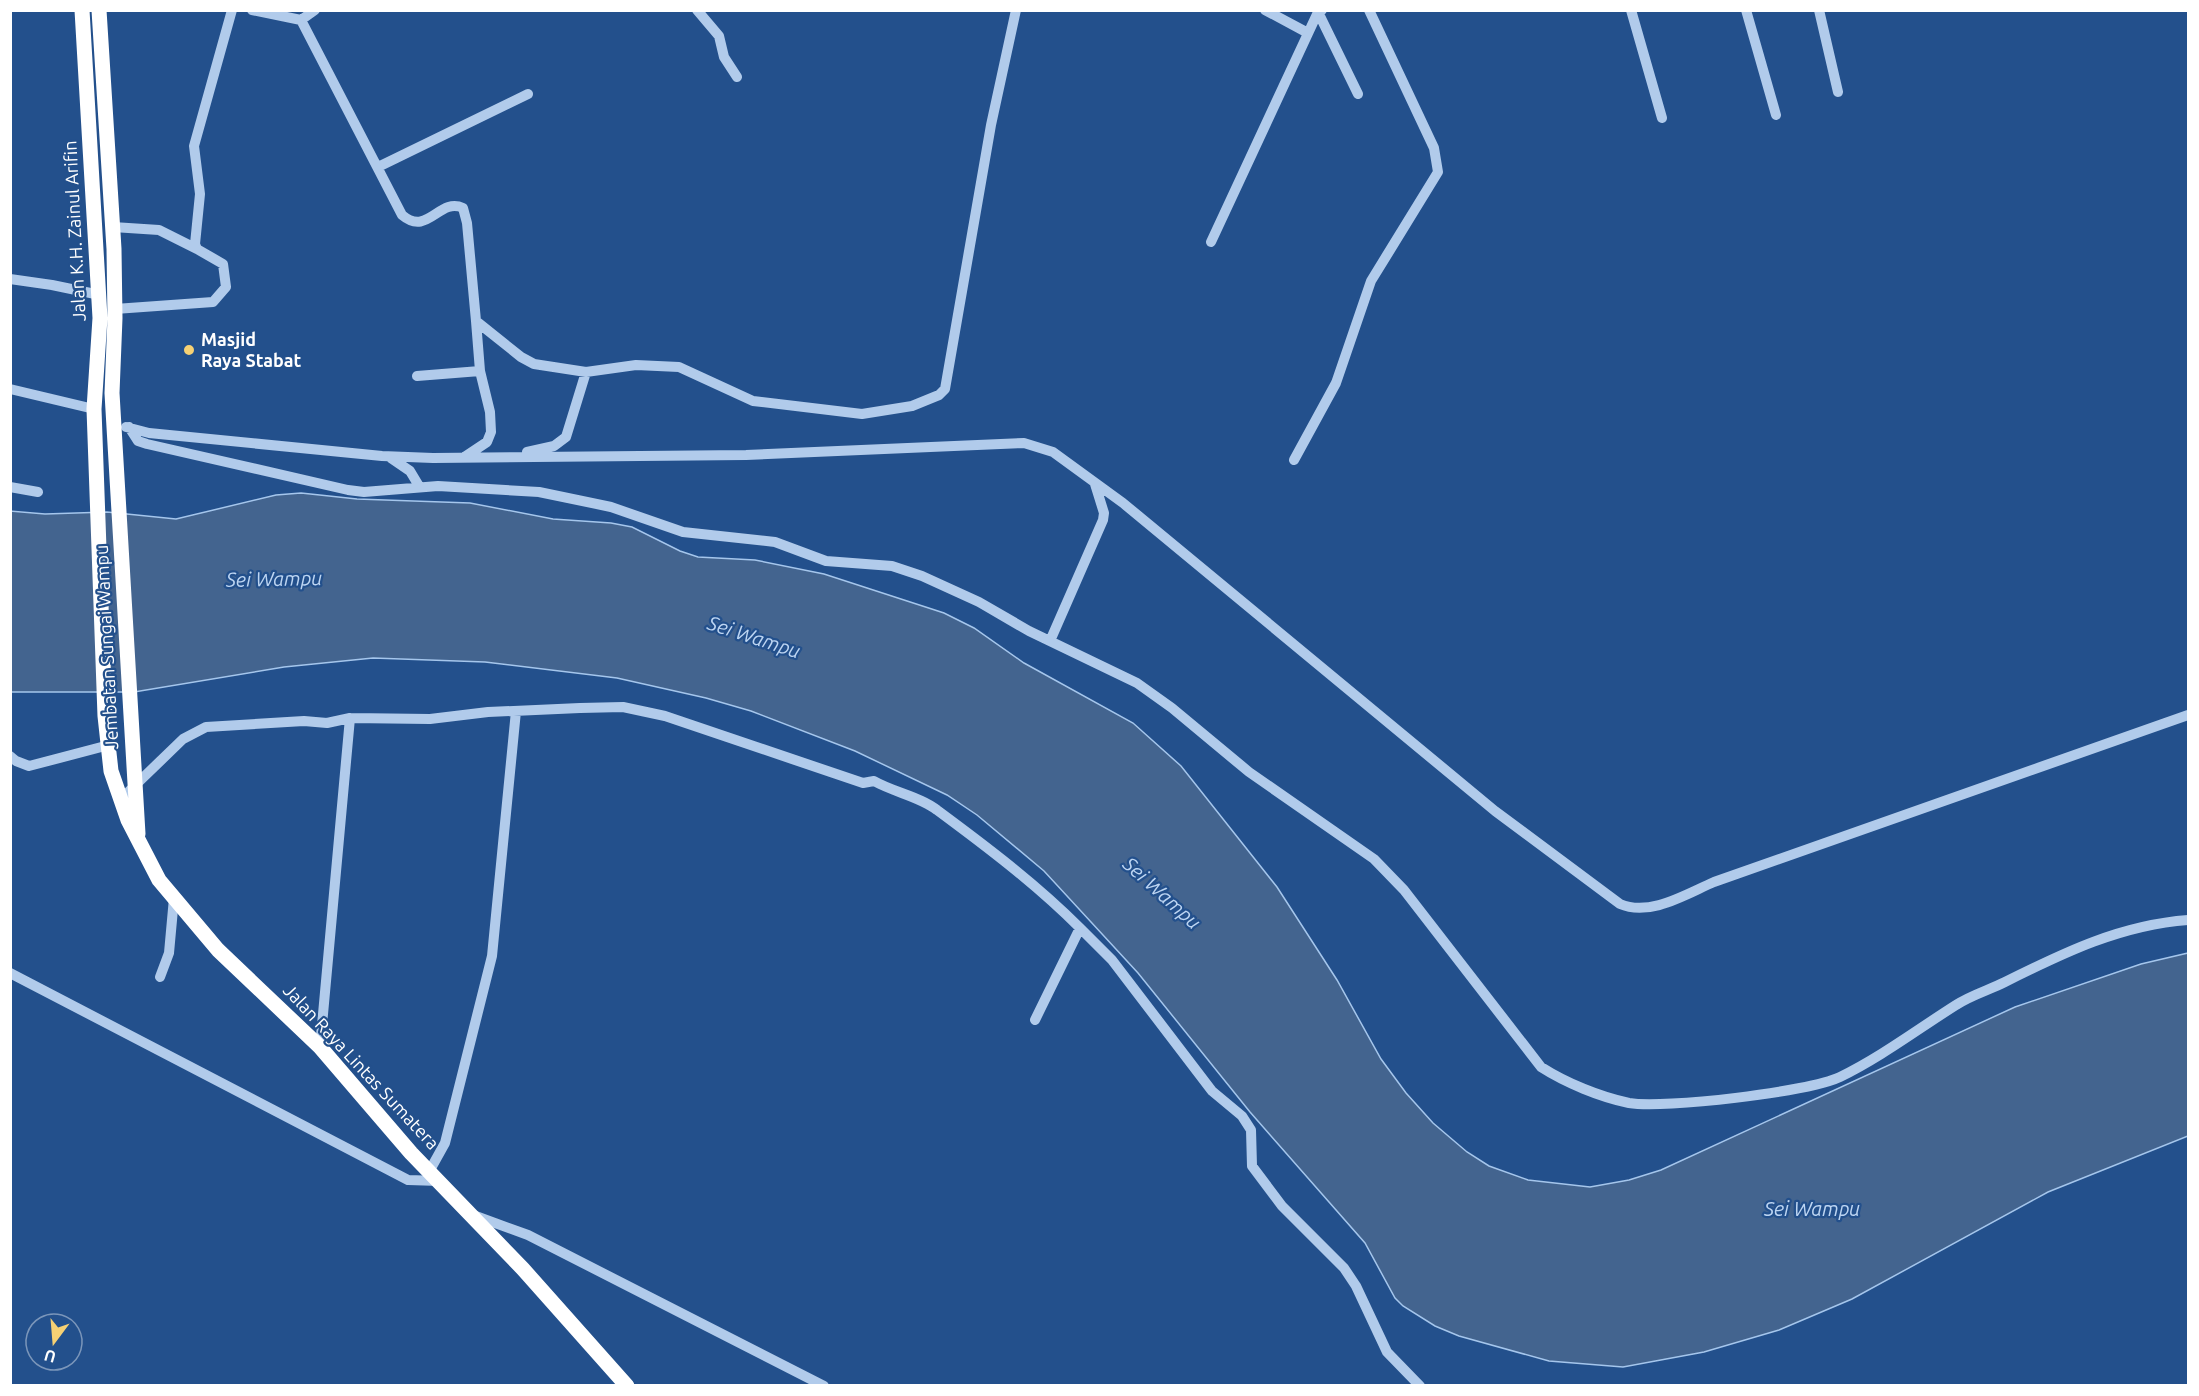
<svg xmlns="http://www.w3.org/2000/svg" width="2199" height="1396" font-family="Ubuntu,sans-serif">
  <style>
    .water { fill: #43648f; stroke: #a5c6ec; stroke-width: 1.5 }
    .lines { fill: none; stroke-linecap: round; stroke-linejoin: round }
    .minor { stroke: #b1cbeb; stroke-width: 10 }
    .highway { stroke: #fff; stroke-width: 15 }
    .poi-dot { fill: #f6d174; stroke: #23508c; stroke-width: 2 }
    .labels { text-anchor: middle; stroke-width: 4.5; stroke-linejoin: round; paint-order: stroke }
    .street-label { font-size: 18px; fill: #fff; stroke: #23508c }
    .poi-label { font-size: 18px; font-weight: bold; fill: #fff; stroke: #23508c; text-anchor: start }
    .water-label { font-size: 20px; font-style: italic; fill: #bdd5f2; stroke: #23508c }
  </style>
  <rect width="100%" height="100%" fill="#23508c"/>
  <path class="water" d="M301 493 357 499 470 503 553 519 611 523 632 527 680 551 698 557 755 560 824 574 944 613 974 628 1024 663 1133 723 1181 766 1277 887 1337 980 1381 1059 1406 1093 1433 1123 1467 1152 1489 1166 1528 1180 1590 1187 1629 1180 1661 1170 2015 1007 2141 964 2188 953V1136L2048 1192 1852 1299 1779 1330 1704 1352 1623 1367 1549 1361 1459 1336 1435 1326 1403 1306 1395 1298 1365 1243 1250 1112 1138 973 1044 871 977 815 947 795 855 751 751 711 706 698 617 678 485 662 373 658 284 667 134 692H11L10 511 45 514 107 512 176 519 276 495Z"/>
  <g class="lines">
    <path class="minor" d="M252 10 301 20 315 10
      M697 10 719 36 724 57 737 77
      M1265 10 1308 33
      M1317 10 1358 94
      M1631 10 1662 118
      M1746 10 1776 115
      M1819 10 1838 92
      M301 20 402 215C428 237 439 197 463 208L467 223 476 321 521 357 534 364 586 372 636 365 679 367 753 401 862 414 912 406 939 395 945 389 991 125 1016 10
      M378 167 528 94
      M113 227 159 230 197 249
      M1211 242 1318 12 1322 10
      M10 279 52 285 100 295
      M115 309 213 302 226 287 223 264 197 249 195 244 200 194 194 146 232 10
      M417 376 480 371
      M10 389 94 409
      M126 427 149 433 382 456 433 458 746 455 1024 443 1053 452 1123 503 1495 811 1620 904C1650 917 1686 894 1714 882L2188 715
      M129 427 138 441 147 444 348 490 364 492 438 486 539 492 611 507 683 532 775 542 826 561 892 566 922 576 979 602 1029 631 1137 683 1172 708 1249 772 1374 859 1404 890 1541 1067C1566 1083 1600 1097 1629 1103 1664 1109 1808 1092 1840 1077 1881 1057 1918 1029 1956 1005 1971 995 1989 990 2005 982 2065 952 2121 925 2188 920
      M527 452 554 446 566 437 586 372
      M466 456 487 442 491 432 490 412 480 371 476 321
      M391 458 410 471 419 486
      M1294 460 1336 383 1371 281 1438 172 1434 148 1369 10
      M10 487 38 492
      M1050 641 1103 520 1104 513 1095 484
      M10 756 16 761 29 766 109 745
      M121 799 183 739 206 727 304 721 327 723 350 718 430 719 488 712 580 708 623 707 665 716 863 783 874 781C893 792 921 797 937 810 987 847 1036 884 1080 928L1035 1020
      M1080 928 1112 960 1212 1091 1242 1116 1251 1130 1252 1166 1282 1206 1344 1268 1356 1286 1387 1352 1420 1386
      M10 973 408 1180 440 1181
      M160 977 169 953 174 898
      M320 1047 350 718
      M430 1170 445 1143 492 956 516 711
      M473 1215 528 1235 824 1386"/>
    <path class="highway" d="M82 10 100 318 94 409 105 716 111 771 128 820 159 880 218 950 320 1047 411 1153 523 1269 627 1386
      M99 10 114 249 115 318 112 393 138 834"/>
  </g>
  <circle class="poi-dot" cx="189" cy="350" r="6"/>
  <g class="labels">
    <g class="street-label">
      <text transform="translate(75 231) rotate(-93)" y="6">Jalan K.H. Zainul Arifin</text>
      <text transform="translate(107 647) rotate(-93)" y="6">Jembatan Sungai Wampu</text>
      <text transform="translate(361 1067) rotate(47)" y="6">Jalan Raya Lintas Sumatera</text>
    </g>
    <g class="poi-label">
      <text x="201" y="346">Masjid<tspan x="201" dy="21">Raya Stabat</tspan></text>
    </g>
    <g class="water-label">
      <text transform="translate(274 579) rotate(-1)" y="7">Sei Wampu</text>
      <text transform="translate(754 637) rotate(18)" y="7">Sei Wampu</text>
      <text transform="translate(1162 893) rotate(42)" y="7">Sei Wampu</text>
      <text x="1812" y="1216">Sei Wampu</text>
    </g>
  </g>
  <rect width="2199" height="1396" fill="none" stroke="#ffffff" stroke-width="24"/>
  <g transform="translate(54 1342) rotate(196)"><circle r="28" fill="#23508c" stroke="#7b96ba" stroke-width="1.5"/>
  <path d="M0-4.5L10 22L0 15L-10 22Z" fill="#f6d174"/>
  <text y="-9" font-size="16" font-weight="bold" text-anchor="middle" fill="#ffffff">U</text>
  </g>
</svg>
